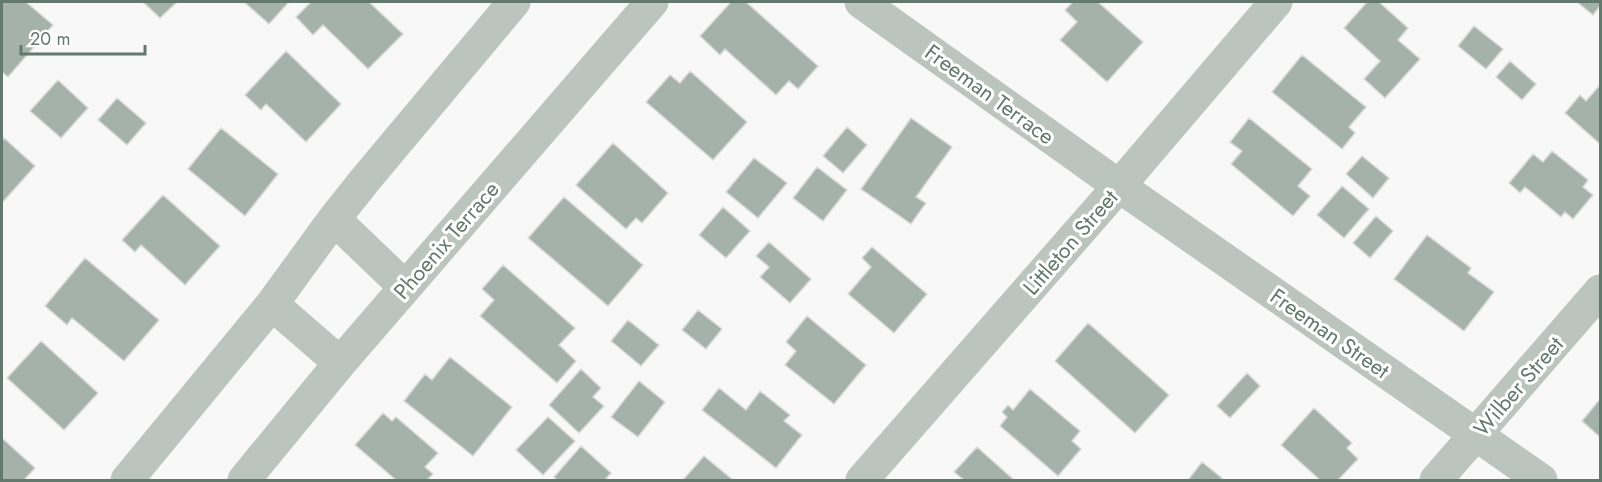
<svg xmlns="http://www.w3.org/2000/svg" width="1602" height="482" font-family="Jost,sans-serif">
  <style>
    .building { fill: #a4b2ab; stroke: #dbdada; stroke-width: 1.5 }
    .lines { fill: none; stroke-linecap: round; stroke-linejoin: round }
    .minor { stroke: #bcc4c0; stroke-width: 33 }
    .labels { text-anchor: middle; stroke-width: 6; stroke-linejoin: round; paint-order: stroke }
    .street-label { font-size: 22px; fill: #63796f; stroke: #fff }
  </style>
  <rect width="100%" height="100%" fill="#f9f8f8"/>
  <path class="building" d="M2 2H26L53 25 8 77 2 72Z
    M143 2H177L160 18Z
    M244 2H289L269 24Z
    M311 2H369L403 34 368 69 323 25 313 35 296 17Z
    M731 2H746L818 66 798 89 789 81 776 95 725 49 720 55 700 36Z
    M1073 2H1098L1143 42 1107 82 1060 40 1077 22 1065 10Z
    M1367 2H1379L1408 28 1398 40 1420 59 1385 98 1364 79 1380 61 1344 28Z
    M1577 2H1600V6L1593 15Z
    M1474 26 1503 49 1486 69 1458 46Z
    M286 51 341 104 306 142 266 104 261 110 245 95Z
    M1302 55 1366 107 1349 127 1355 133 1342 149 1272 92Z
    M1510 61 1536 84 1522 100 1496 77Z
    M690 71 747 122 713 160 646 102 670 75 680 83Z
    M58 80 88 108 61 138 30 111Z
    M1599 86 1600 88V144L1565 113 1580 95 1586 101Z
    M117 98 146 123 127 145 98 120Z
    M911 118 952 147 916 197 926 203 911 224 861 189Z
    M1249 118 1312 169 1298 186 1310 196 1293 216 1231 164 1242 151 1230 142Z
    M847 127 867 145 843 173 823 156Z
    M221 128 278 174 245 216 188 169Z
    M4 138 35 166 2 203V141Z
    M613 143 668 193 642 223 636 218 626 229 576 185Z
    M1552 151 1588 180 1583 187 1593 195 1573 219 1565 212 1561 217 1525 187 1520 193 1509 183 1533 154 1543 162Z
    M1362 156 1389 178 1373 198 1346 174Z
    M754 158 787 183 758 218 726 192Z
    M817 167 847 190 823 221 793 198Z
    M1342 186 1369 209 1344 238 1317 215Z
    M163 195 220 246 185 285 141 245 135 252 122 240Z
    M564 197 643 265 608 306 528 238Z
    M723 207 750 231 726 258 699 235Z
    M1376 216 1393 231 1370 258 1353 243Z
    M1427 235 1471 268 1468 273 1494 292 1464 331 1394 279Z
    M769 242 811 279 790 303 760 277 769 267 756 256Z
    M872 247 927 294 894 333 848 294 871 267 862 258Z
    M85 258 159 320 124 361 72 318 67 325 45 306Z
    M503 265 575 328 559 345 576 361 557 383 480 316 494 300 482 289Z
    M698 310 722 329 706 349 682 330Z
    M807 316 866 365 834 404 785 365 796 351 786 342Z
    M628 320 659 345 641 366 611 341Z
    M1088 323 1169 395 1135 433 1055 361Z
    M41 341 98 393 64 430 7 378Z
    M450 357 512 407 473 456 404 401 425 374 432 380Z
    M581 369 601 388 593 397 604 406 579 433 549 405Z
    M1247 373 1260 386 1230 418 1217 406Z
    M639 381 665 402 638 437 611 417Z
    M719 388 746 410 760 391 790 415 784 421 802 435 776 468 702 410Z
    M1030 389 1080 431 1072 441 1081 449 1058 476 1000 426 1007 417 1002 412 1008 405 1013 410Z
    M1600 399V437L1582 421Z
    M1314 408 1352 443 1347 448 1358 459 1338 480H1320L1281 445Z
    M383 413 392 421 396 417 438 453 425 467 433 474 427 480H396L355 445Z
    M548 417 575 441 543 475 516 450Z
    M2 438 35 468 24 480H2Z
    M581 446 611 473 605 480H557L554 477Z
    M977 447 1014 480H964L954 472Z
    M704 456 733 480H683Z
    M1202 462 1222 478 1220 480H1188Z"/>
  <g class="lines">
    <path class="minor" d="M861 2 1119 186 1541 480
      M334 219 405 287
      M272 304 340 363
      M127 480 272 304 334 219 365 180 514 2
      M244 480 340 363 652 2
      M862 480 1119 186 1276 2
      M1436 480 1600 291"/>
  </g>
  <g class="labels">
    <g class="street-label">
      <text transform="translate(990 94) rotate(36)" y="8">Freeman Terrace</text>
      <text transform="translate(446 240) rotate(-49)" y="8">Phoenix Terrace</text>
      <text transform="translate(1070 242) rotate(-49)" y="8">Littleton Street</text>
      <text transform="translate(1330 333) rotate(35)" y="8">Freeman Street</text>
      <text transform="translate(1518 386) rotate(-49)" y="8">Wilber Street</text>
    </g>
  </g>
  <rect width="1602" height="482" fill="none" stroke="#63796f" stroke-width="6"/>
  <path d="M21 45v9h124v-9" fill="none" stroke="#63796f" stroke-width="3"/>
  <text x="30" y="45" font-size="18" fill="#63796f" stroke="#ffffff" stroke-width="4.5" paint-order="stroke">20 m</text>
</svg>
